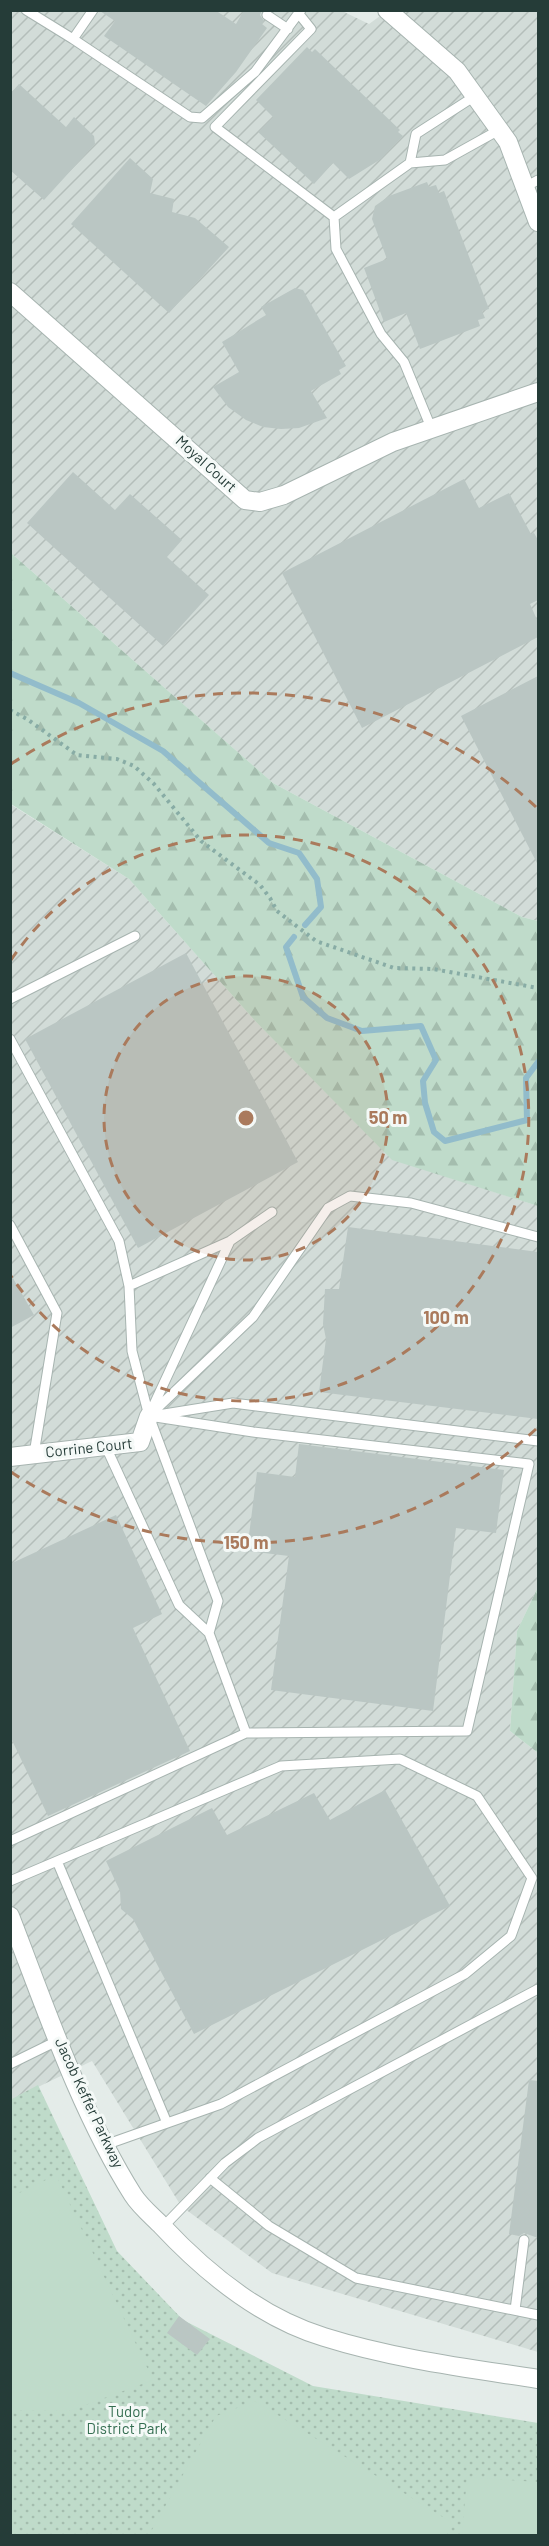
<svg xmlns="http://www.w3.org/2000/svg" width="549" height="2546" font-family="Barlow,sans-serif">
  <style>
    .industrial { fill: url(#industrial-furrows) }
    .forest { fill: url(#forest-firs) }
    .park { fill: url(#park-dots) }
    .garden { fill: #bfdbca }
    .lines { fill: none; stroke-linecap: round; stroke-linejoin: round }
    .stream { stroke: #92bccb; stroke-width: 6 }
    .building { fill: #bac6c3 }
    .service-casing { stroke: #a7b4b0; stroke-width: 11 }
    .minor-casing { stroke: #a7b4b0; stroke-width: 20 }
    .path { stroke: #88aca5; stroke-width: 4; stroke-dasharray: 3 4.5; stroke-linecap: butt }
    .service { stroke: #fff; stroke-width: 9 }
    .minor { stroke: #fff; stroke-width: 18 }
    .ring { fill: none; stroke: #aa7a5c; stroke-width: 3; stroke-dasharray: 10 8 }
    .labels { text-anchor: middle; stroke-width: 6; stroke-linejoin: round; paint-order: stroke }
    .street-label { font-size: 15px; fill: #253c38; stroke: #f4f9f7 }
    .park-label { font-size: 15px; fill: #346e51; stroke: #f4f9f7 }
    .centre { fill: #aa7a5c; stroke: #f4f9f7; stroke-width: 3 }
    .ring-label { font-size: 18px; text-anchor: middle; font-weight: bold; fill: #aa7a5c; stroke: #f4f9f7; stroke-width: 6; stroke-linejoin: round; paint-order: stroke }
  </style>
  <defs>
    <pattern id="industrial-furrows" width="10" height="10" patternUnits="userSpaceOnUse" patternTransform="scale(1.5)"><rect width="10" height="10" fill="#d2dcd8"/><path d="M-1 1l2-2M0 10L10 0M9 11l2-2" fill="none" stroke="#b4beba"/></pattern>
    <pattern id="forest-firs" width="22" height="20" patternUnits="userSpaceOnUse" patternTransform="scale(1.5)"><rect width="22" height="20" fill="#bfdbca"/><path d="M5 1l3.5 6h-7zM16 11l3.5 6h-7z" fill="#a4bdae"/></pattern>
    <pattern id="park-dots" width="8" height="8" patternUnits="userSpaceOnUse" patternTransform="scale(1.5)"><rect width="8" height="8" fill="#bfdbca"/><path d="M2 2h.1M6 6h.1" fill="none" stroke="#a4bdae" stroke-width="1.8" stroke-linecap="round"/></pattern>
  </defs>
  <rect width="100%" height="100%" fill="#e4ece9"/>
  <path class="industrial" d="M340 10 369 24 387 11H538V921L522 917 273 783 11 553V11Z
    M10 804 129 879 256 1022 392 1159 538 1206V1587L517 1631 510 1731 538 1753V2352L272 2273 181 2206 92 2061 11 2100Z"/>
  <path class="forest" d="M11 553 273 783 522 917 538 921V1206L392 1160 256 1022 129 879 11 804Z
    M538 1587V1753L510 1731 517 1631Z"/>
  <path class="park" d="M38 2085 117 2251 183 2320 313 2386 538 2423V2535H11L10 2100Z"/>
  <path class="garden" d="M56 2175 153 2380 69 2411 11 2410V2197Z
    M255 2401 454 2524 446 2535H149L216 2416Z
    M467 2477 538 2482V2535H462Z"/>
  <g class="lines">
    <path class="stream" d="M10 673 79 703 163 751 269 843 299 853 317 879 321 907 305 925
      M294 937 286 947 303 997 327 1018 362 1031 421 1026 436 1060 423 1081 425 1103 434 1132 445 1141 527 1120 526 1078 538 1062"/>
  </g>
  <path class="building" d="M215 10 236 24 244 10H262L260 15 264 21 262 24 267 28 236 72 206 106 104 36 115 21 100 11Z
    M307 47 312 52 315 49 400 130 398 132 403 136 381 159 349 179 333 163 314 184 258 132 273 117 256 100Z
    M19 84 66 127 74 117 94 136 95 144 44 200 10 170V94Z
    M130 158 153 179 150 193 174 199 172 212 195 218 229 247 169 313 71 224Z
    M427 182 429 187 436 185 439 193 444 191 489 309 482 311 485 318 478 320 480 326 420 349 406 313 384 322 364 268 387 259 372 219 375 206 389 196Z
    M295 288 303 290 346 366 339 370 341 374 311 391 327 418 299 428 281 429 263 427 246 420 228 407 213 387 239 372 222 342 266 315 261 307Z
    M73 472 115 510 130 494 182 540 167 557 209 595 163 646 27 523Z
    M464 479 479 508 509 493 531 534 534 533 538 540V600L530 604 538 622V637L362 728 282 573Z
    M538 676V865L461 716Z
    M186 953 298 1162 138 1248 25 1039Z
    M348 1227 538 1252V1419L319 1392 326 1339 323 1324 325 1289H339Z
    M10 1273 34 1315 10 1328Z
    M299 1444 504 1470 496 1533 456 1528 433 1711 271 1690 289 1556 247 1551 257 1472 295 1477Z
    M116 1515 162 1614 133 1628 190 1751 48 1816 10 1736V1564Z
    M385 1790 450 1906 194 2034 133 1919 121 1909 120 1891 106 1861 212 1808 227 1835 314 1793 330 1820Z
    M529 2080 538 2081V2238L524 2233 519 2236 509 2234Z
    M179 2316 210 2339 197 2355 167 2333Z"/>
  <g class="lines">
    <g class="service-casing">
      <path id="service" d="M26 10 73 39 93 10
        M299 14 311 29 215 127 334 217
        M267 15 288 29
        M73 39 190 117 202 118 255 72 301 10
        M410 163 416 134 475 96
        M525 187 538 180
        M432 430 404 362 381 334 336 249 334 217 410 163 445 160 499 130
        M10 999 135 936
        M10 1039 119 1241 129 1286
        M10 1225 57 1313 34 1454
        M151 1411 230 1241
        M158 1415 233 1403 538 1441
        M149 1416 253 1432 529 1464 467 1731 246 1733 209 1633 218 1601 149 1416 132 1351 129 1286 230 1241 272 1212
        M149 1416 253 1317 328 1208 350 1196 411 1203 538 1237
        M106 1447 179 1605 209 1633
        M10 1841 246 1733
        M57 1861 167 2123
        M10 1881 281 1766 400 1759 477 1796 532 1878 511 1936 465 1974 221 2104 105 2145
        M10 2064 59 2040
        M210 2178 269 2226 356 2278 538 2315
        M163 2227 225 2163 258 2138 538 1989
        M515 2310 524 2240"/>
    </g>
    <g class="minor-casing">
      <path id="minor" d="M387 10 457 71 508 142 538 222
        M10 292 245 500 260 502 284 495 393 442 538 392
        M10 1457 140 1442 149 1416
        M10 1916C46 2009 80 2111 133 2195 140 2206 152 2216 161 2225 205 2272 261 2318 324 2337 394 2359 467 2368 538 2379"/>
    </g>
    <path class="path" d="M10 710 27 719 77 755 117 759 134 766 154 784 201 841 260 885 270 898 277 911 316 941 394 968 433 969 538 988"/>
    <use href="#service" class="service"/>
    <use href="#minor" class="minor"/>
  </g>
  <circle cx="246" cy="1118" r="142" fill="#aa7a5c" fill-opacity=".12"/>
  <g class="ring">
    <circle cx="246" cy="1118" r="142"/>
    <path d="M11 960A283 283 0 1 1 11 1276"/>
    <path d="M536 1429A425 425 0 0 1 11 1472M11 764A425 425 0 0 1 536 807"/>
  </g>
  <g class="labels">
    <g class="street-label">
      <text transform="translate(206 464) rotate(42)" y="5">Moyal Court</text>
      <text transform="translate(89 1448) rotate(-6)" y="5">Corrine Court</text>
      <text transform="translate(89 2103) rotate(65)" y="5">Jacob Keffer Parkway</text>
    </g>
    <g class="park-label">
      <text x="127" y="2417">Tudor<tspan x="127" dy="17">District Park</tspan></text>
    </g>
  </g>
  <circle cx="246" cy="1118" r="9" class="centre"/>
  <g class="ring-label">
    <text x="388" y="1124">50 m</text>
    <text x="446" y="1324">100 m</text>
    <text x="246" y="1549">150 m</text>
  </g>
  <rect width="549" height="2546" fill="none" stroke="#253c38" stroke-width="24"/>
</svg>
